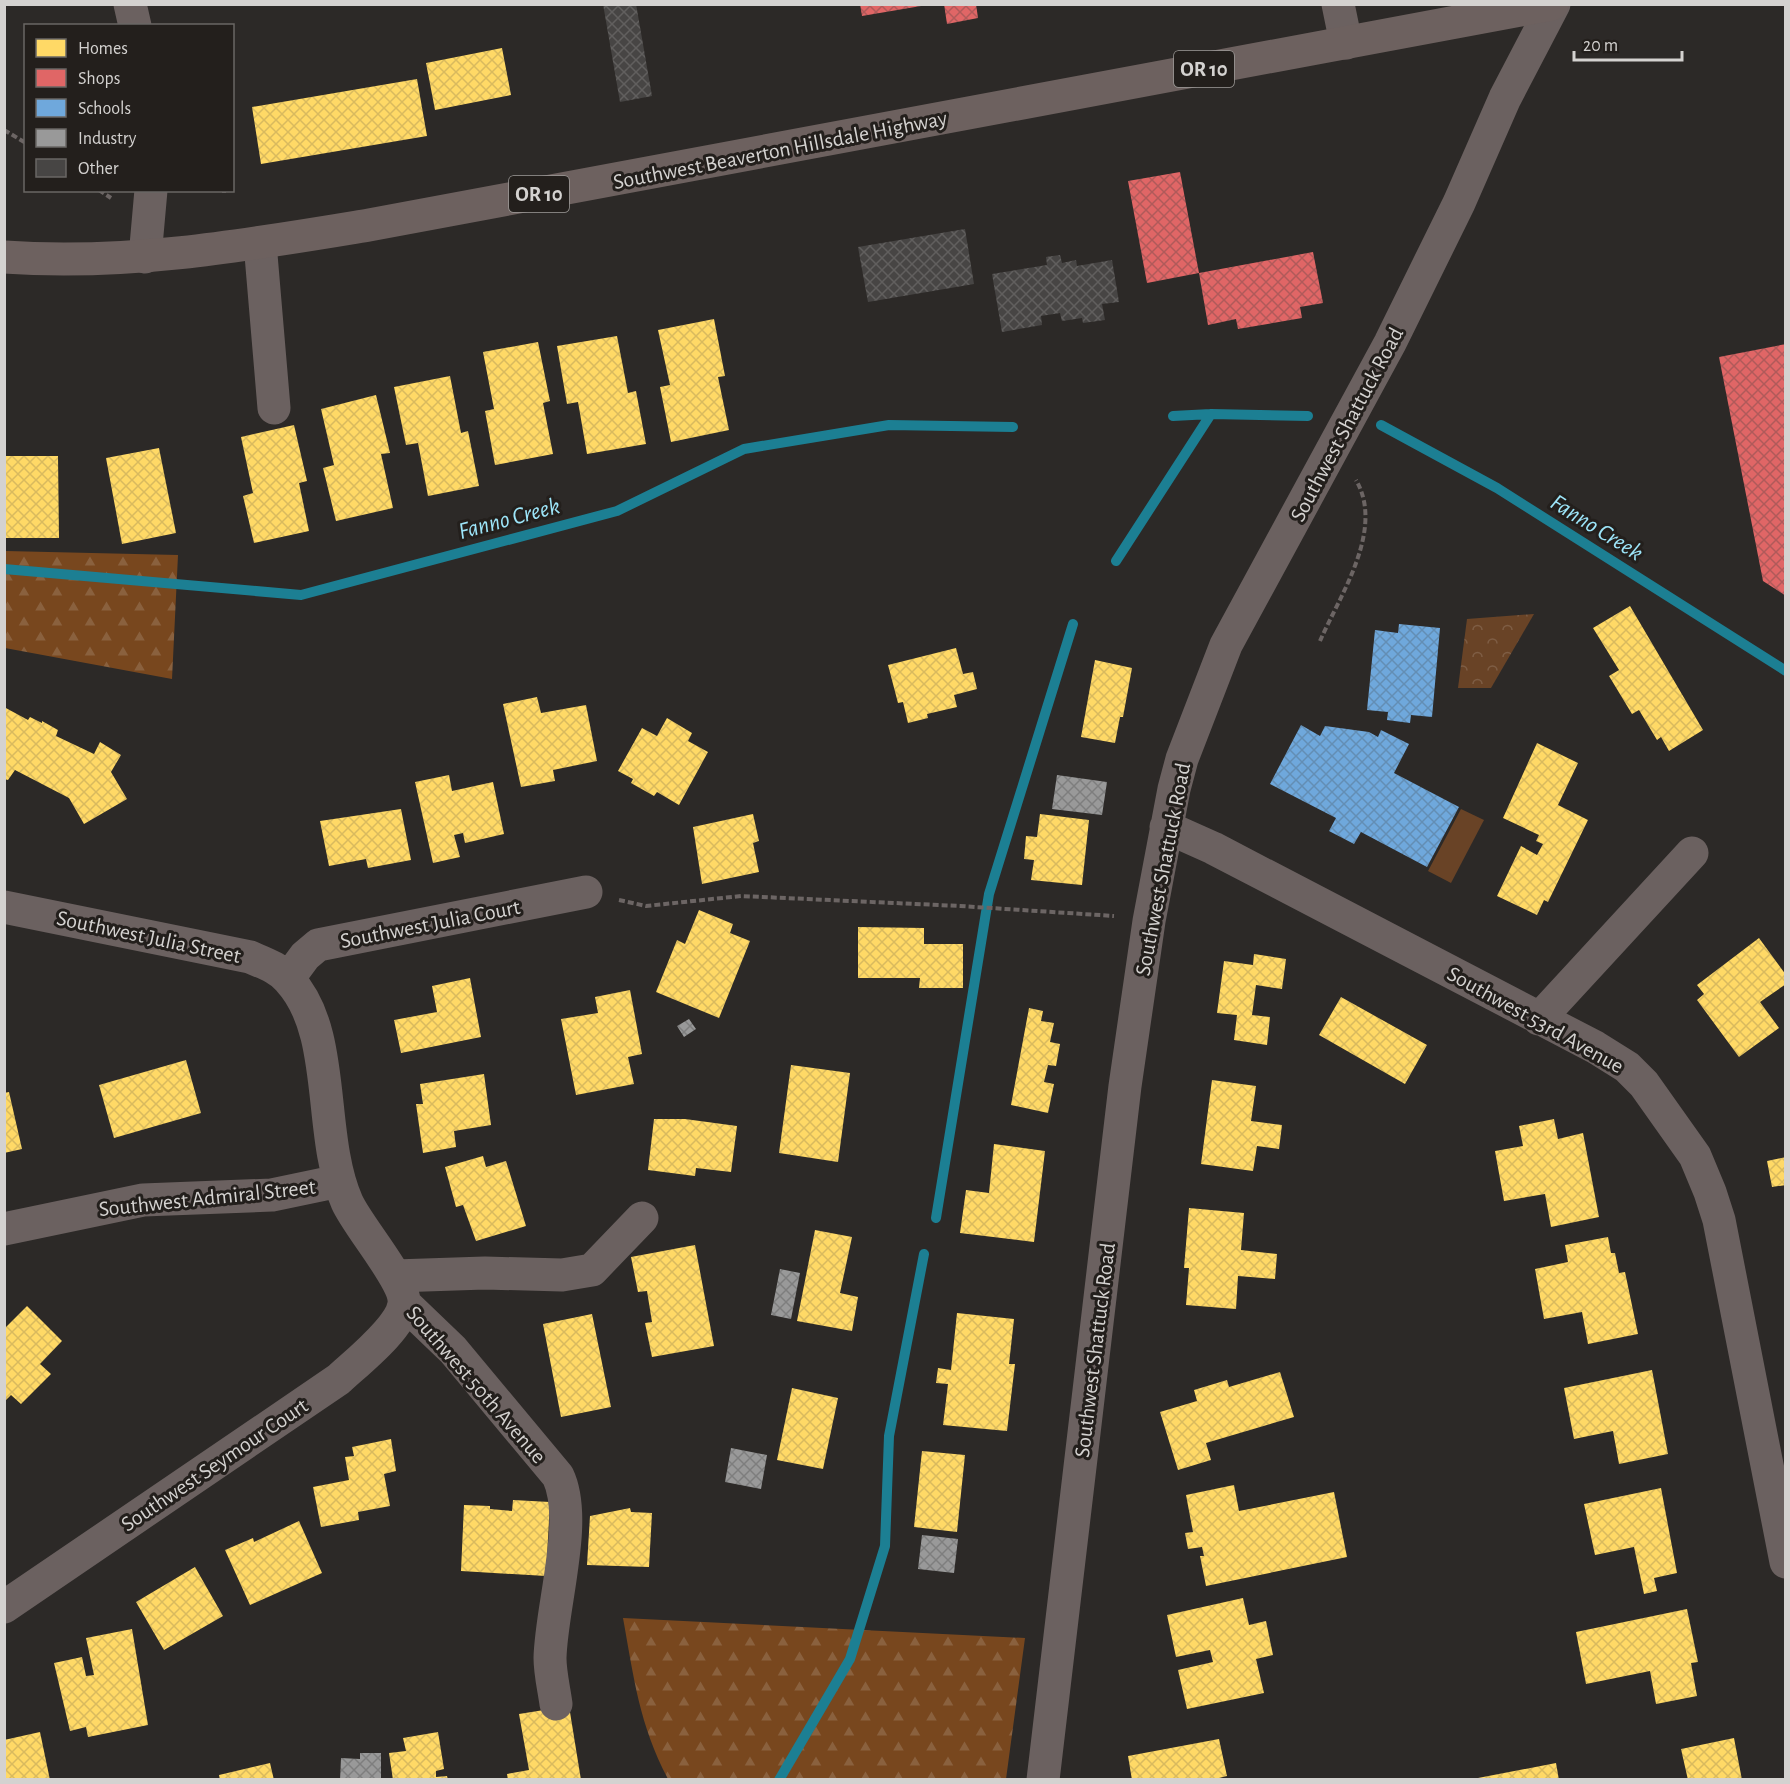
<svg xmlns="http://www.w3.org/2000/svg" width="1790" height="1784" font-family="'Alegreya Sans',sans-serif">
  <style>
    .forest { fill: url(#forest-firs) }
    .park { fill: url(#park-crowns) }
    .garden { fill: #694326 }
    .homes { fill: url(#homes-cross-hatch) }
    .shops { fill: url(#shops-cross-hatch) }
    .schools { fill: url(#schools-cross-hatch) }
    .industry { fill: url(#industry-cross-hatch) }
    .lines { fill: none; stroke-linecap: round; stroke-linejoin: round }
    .stream { stroke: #1c7f93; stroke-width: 10 }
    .building { fill: url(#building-cross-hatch) }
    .path { stroke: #6c6564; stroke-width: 4; stroke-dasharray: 6 3; stroke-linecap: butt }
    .minor { stroke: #6b6160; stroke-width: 33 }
    .major { stroke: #6d615f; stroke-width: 33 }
    .labels { text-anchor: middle; stroke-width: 6; stroke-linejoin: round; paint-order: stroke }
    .shield { fill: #231f1c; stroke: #9f9c9a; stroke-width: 1.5 }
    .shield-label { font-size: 21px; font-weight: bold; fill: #d4d2d0 }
    .street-label { font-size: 22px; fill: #d4d2d0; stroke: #231f1c }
    .water-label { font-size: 24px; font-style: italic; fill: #9de5f9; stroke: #231f1c }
  </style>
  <defs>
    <pattern id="forest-firs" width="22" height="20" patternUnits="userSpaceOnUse" patternTransform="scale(1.5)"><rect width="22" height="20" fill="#78471e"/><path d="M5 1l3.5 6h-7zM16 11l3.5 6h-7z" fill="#8a613e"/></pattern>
    <pattern id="park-crowns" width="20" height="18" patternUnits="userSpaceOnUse" patternTransform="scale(1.5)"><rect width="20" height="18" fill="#694326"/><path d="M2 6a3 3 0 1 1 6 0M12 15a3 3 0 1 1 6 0" fill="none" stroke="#7e5d44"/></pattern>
    <pattern id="homes-cross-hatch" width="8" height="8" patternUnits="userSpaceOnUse" patternTransform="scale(1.5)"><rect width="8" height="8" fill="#ffd966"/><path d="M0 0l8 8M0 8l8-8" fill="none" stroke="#d9ba5e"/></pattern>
    <pattern id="shops-cross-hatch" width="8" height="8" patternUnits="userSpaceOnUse" patternTransform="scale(1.5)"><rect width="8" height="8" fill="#e06666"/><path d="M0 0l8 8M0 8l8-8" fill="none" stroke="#b05a5a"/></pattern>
    <pattern id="schools-cross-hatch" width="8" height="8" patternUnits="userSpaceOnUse" patternTransform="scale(1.5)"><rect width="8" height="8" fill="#6fa8dc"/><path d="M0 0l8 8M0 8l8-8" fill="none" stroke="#638eb4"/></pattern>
    <pattern id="industry-cross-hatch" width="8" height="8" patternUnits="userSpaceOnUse" patternTransform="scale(1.5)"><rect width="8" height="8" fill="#999"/><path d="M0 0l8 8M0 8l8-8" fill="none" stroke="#7e7e7e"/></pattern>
    <pattern id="building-cross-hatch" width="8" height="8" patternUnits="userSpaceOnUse" patternTransform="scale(1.5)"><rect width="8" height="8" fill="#474544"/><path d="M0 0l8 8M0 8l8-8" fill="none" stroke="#615f5e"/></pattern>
  </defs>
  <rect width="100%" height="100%" fill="#2c2927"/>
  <path class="forest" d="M5 551 178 555 172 679 5 648Z
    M623 1618 1025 1638 1006 1779H668C639 1724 634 1678 623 1618Z"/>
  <path class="park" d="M1534 614 1491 688H1458L1467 619Z"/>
  <path class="garden" d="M1461 809 1484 820 1451 883 1428 871Z"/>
  <path class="homes" d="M502 48 511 95 435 110 426 63Z
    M417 79 427 136 261 164 252 107Z
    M714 319 725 376 718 377 729 430 671 442 660 387 670 385 658 330Z
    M617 336 628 393 636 391 646 444 587 454 578 402 567 404 557 346Z
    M538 342 550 401 543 403 553 454 495 465 485 411 494 409 483 352Z
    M450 376 461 433 468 431 479 486 428 496 418 443 406 445 394 387Z
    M376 395 390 453 381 454 393 508 336 521 323 468 334 465 321 409Z
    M294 425 307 481 299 483 309 531 254 543 243 496 253 493 241 437Z
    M159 448 176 533 122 544 106 458Z
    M4 456H58L59 538H4Z
    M1630 606 1703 730 1669 751 1661 737 1657 740 1639 710 1632 714 1609 676 1619 670 1593 628Z
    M956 648 963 674 973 672 977 689 954 695 957 707 927 714 928 718 908 723 903 702 898 703 888 665Z
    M1095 660 1132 668 1123 717H1120L1115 743 1081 737Z
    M537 697 541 713 586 705 597 761 553 770 555 781 521 787 503 704Z
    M4 707 28 720 30 717 42 723V721L58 730 56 736 94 754 100 742 121 755 111 772 127 799 84 824 69 798 15 770 8 780 4 779Z
    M667 718 692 733 688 741 708 752 679 805 657 792 654 796 631 783 633 779 618 771 642 728 657 736Z
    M1537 743 1578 763 1558 805 1588 820 1548 902 1544 900 1537 915 1497 896 1521 846 1537 855 1543 844 1536 841 1539 835 1503 818Z
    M449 775 452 791 493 782 504 834 465 843 463 833 454 835 460 857 433 863 415 782Z
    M401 809 411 860 368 868 366 859 329 866 320 821Z
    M753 814 759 841 753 843 759 872 702 884 693 827Z
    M1040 814 1089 820 1082 885 1031 880 1034 860 1024 859 1026 836 1037 837Z
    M699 910 733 924 730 933 750 941 719 1018 656 992 677 940 685 944Z
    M858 927 924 928V944H963V988H919L920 978H858Z
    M1759 938 1786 975V984L1760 1002 1779 1028 1739 1057 1697 1000 1704 994 1697 985Z
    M1254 954 1286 959 1282 989 1256 985 1252 1015 1270 1017 1267 1045 1234 1040 1237 1015 1217 1013 1224 961 1253 965Z
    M470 978 481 1037 401 1053 394 1020 437 1012 432 986Z
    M630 990 642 1054 628 1057 634 1084 576 1095 561 1019 598 1013 595 997Z
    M1341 997 1427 1045 1405 1084 1319 1035Z
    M1029 1008 1043 1011 1041 1021 1054 1023 1050 1042 1060 1044 1056 1066 1048 1065 1044 1082 1054 1084 1048 1113 1011 1105Z
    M186 1060 201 1113 114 1138 99 1085Z
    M791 1065 850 1073 838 1162 779 1153Z
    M484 1074 491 1125 454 1131 456 1147 423 1153 416 1104H423L420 1084Z
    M1212 1080 1256 1086 1251 1121 1282 1125 1279 1149 1257 1146 1253 1171 1201 1164Z
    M9 1092 22 1149 4 1153V1093Z
    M654 1119H685L737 1126 731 1172 696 1168 695 1176 648 1170Z
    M1554 1119 1558 1139 1583 1133 1599 1217 1551 1227 1545 1194 1504 1201 1495 1151 1523 1146 1519 1126Z
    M994 1144 1045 1151 1034 1242 960 1233 966 1190 989 1193Z
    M483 1156 486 1167 506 1161 526 1226 476 1241 463 1205 456 1207 445 1167Z
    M1786 1157V1185L1772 1187 1767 1161Z
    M1189 1208 1244 1213 1241 1250 1277 1254 1275 1279 1238 1276 1236 1309 1186 1305 1189 1268H1184Z
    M815 1230 852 1237 840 1293 858 1297 852 1331 797 1321Z
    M1608 1237 1611 1253H1615L1619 1273 1625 1272 1638 1334 1588 1344 1582 1312 1544 1319 1535 1269 1568 1262 1565 1245Z
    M695 1245 714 1346 652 1357 645 1323 652 1322 647 1291 638 1292 631 1257Z
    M27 1306 62 1341 40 1364 51 1374 21 1404 11 1395 4 1402V1329Z
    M957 1313 1014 1319 1009 1364H1015L1007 1431 943 1425 948 1384 936 1383 938 1368 951 1370Z
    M592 1314 611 1407 561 1417 543 1324Z
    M1652 1370 1668 1454 1619 1464 1613 1431 1574 1439 1564 1388Z
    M1280 1372 1294 1417 1206 1443 1211 1460 1178 1470 1160 1412 1197 1401 1194 1390 1227 1380 1229 1387Z
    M792 1388 838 1398 823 1469 777 1460Z
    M391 1439 396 1471 384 1474 390 1506 358 1512 359 1520 321 1527 313 1487 349 1480 345 1457 354 1456 352 1447Z
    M922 1451 965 1455 957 1532 914 1527Z
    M1234 1485 1239 1511 1334 1492 1347 1557 1206 1586 1200 1556H1204L1202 1547 1188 1549 1185 1533 1193 1532 1186 1495Z
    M1661 1488 1677 1573 1654 1578 1657 1591 1644 1594 1634 1547 1595 1555 1584 1504Z
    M513 1500 550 1502 546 1576 461 1571 464 1505 490 1506V1509L512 1511Z
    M630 1508 631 1512 652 1513 649 1567 587 1565 590 1516Z
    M299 1521 322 1573 250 1605 225 1550 253 1538 254 1542Z
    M195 1567 223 1616 164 1650 136 1602Z
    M1243 1598 1249 1625 1266 1621 1273 1655 1256 1659 1264 1693 1187 1709 1178 1670 1213 1662 1210 1650 1176 1657 1167 1615Z
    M1687 1609 1698 1662 1691 1663 1697 1696 1656 1704 1650 1671 1586 1684 1576 1632Z
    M132 1629 148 1725 88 1737 86 1727 70 1731 54 1663 82 1657 86 1676 94 1675 86 1638Z
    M569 1706 581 1780H508L507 1774 529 1770 519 1714Z
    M40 1732 50 1780H4V1740Z
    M438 1732 444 1769 436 1771V1777L447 1776 448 1780H393L389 1753 406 1751 403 1738Z
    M1734 1738 1742 1780H1688L1681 1749Z
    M1219 1739 1227 1776 1211 1780H1132L1128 1756Z
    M270 1763 274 1780H220L219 1775Z
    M1556 1763 1559 1780H1478V1778Z"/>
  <path class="shops" d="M860 4H921V6L862 16Z
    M944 4H976L978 18 947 24Z
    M1180 172 1199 273 1313 252 1323 303 1300 307 1302 318 1238 329 1236 319 1208 325 1199 273 1147 283 1128 181Z
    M1786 344V596L1763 581 1719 357Z"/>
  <path class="schools" d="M1399 624 1440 628 1432 717 1411 715 1410 723 1387 720 1388 712 1367 710 1375 630 1398 633Z
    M1301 725 1320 736 1325 726 1369 732 1378 737 1381 730 1409 744 1394 773 1459 807 1427 867 1361 832 1354 844 1329 831 1336 818 1270 784Z"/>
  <path class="industry" d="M1057 775 1107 782 1102 815 1052 809Z
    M689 1019 696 1029 684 1037 677 1026Z
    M780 1269 800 1273 791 1319 771 1315Z
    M731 1448 767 1455 761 1489 725 1482Z
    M922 1535 958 1539 954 1573 918 1569Z
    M360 1753H381V1780H340L341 1758 360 1759Z"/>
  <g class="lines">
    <path class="stream" d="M1173 416 1211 414 1308 416
      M1381 425 1497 488 1786 671
      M1116 561 1211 414
      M4 569 301 595 617 511 744 449 889 425 1013 427
      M936 1218 989 894 1073 624
      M779 1780 850 1659 885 1546 889 1436 924 1254"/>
  </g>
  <path class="building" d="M603 4H636L652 96 620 102Z
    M965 229 974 284 868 302 858 247Z
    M1060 255 1062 263 1076 260 1077 266 1112 260 1119 302 1102 304 1105 320 1083 323 1082 318 1062 321 1060 313 1041 316 1042 325 1002 332 992 274 1047 265 1046 257Z"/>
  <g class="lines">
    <path class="path" d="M4 130 26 143
      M99 190 111 198
      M224 190V193
      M1320 641C1340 595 1385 530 1356 480
      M619 900 646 906 741 896 960 906 1114 916"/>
    <path class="minor" d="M130 4 135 26
      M1338 4 1346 43
      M260 243 274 408
      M145 257 151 190
      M1166 827 1213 848 1595 1047 1627 1067 1644 1084 1695 1156 1710 1192 1719 1220 1786 1562
      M4 907 250 957C264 963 279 968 289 980 338 1033 317 1134 347 1202 358 1227 407 1282 404 1304 401 1328 356 1363 339 1379L4 1607
      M288 979 305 956 318 945 586 892
      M1539 1019 1692 853
      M4 1229 143 1200 272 1195 339 1181
      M395 1276 485 1273 562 1275 592 1270 642 1218
      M404 1303 453 1350 558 1476C579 1520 551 1607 550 1658 550 1673 554 1689 556 1704
      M1043 1780 1125 1086 1149 921 1174 789 1182 759 1226 645 1390 343 1459 203 1505 98 1554 4"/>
    <path class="major" d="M4 257C128 266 248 245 369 225L1552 4"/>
  </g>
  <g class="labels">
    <g class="shield">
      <rect x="1174" y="51" width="60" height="36" rx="4.5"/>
      <rect x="509" y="176" width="60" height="36" rx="4.5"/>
    </g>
    <g class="shield-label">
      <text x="1204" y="76">OR 10</text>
      <text x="539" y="201">OR 10</text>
    </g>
    <g class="street-label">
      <text transform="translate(780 149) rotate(-11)" y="8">Southwest Beaverton Hillsdale Highway</text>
      <text transform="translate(1346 424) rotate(-62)" y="8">Southwest Shattuck Road</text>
      <text transform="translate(1162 869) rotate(-79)" y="8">Southwest Shattuck Road</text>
      <text transform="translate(430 923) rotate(-11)" y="8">Southwest Julia Court</text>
      <text transform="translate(149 936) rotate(12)" y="8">Southwest Julia Street</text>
      <text transform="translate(1536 1019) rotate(29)" y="8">Southwest 53rd Avenue</text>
      <text transform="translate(207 1197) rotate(-6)" y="8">Southwest Admiral Street</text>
      <text transform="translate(1094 1350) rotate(-83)" y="8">Southwest Shattuck Road</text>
      <text transform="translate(477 1384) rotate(49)" y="8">Southwest 50th Avenue</text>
      <text transform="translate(214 1464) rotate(-34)" y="8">Southwest Seymour Court</text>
    </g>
    <g class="water-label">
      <text transform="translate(509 518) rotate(-15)" y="8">Fanno Creek</text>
      <text transform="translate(1597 527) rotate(32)" y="8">Fanno Creek</text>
    </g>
  </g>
  <rect width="1790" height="1784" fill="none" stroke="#d4d2d0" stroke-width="12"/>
  <rect x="24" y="24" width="210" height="168" fill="#231f1c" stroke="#6a6764" stroke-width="1.5"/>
  <rect x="36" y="39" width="30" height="18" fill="#ffd966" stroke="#6a6764" stroke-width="1.5"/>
  <text x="78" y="54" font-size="18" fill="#d4d2d0">Homes</text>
  <rect x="36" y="69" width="30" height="18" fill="#e06666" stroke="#6a6764" stroke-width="1.5"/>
  <text x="78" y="84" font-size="18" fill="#d4d2d0">Shops</text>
  <rect x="36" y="99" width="30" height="18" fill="#6fa8dc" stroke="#6a6764" stroke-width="1.5"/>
  <text x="78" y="114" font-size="18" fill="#d4d2d0">Schools</text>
  <rect x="36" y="129" width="30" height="18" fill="#999999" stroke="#6a6764" stroke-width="1.5"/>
  <text x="78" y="144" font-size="18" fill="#d4d2d0">Industry</text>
  <rect x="36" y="159" width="30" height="18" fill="#474544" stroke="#6a6764" stroke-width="1.5"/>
  <text x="78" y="174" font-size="18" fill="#d4d2d0">Other</text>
  <path d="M1574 51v9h108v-9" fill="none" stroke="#d4d2d0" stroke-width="3"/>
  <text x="1583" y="51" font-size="18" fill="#d4d2d0" stroke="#231f1c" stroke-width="4.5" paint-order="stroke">20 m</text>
</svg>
